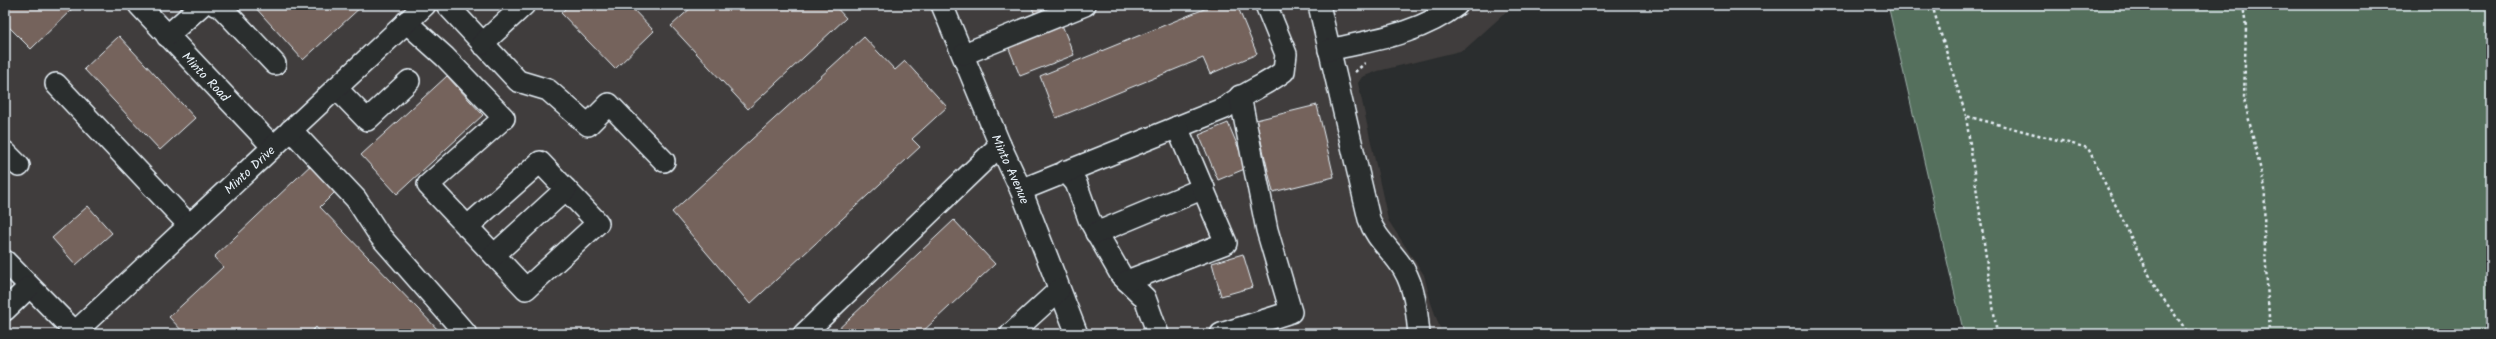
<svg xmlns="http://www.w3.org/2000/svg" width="2496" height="339" font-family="Kalam,sans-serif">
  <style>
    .built { fill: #403d3c }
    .green { fill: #556f5d; stroke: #9eb0aa }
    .building { fill: #74635c; stroke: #e8f1f8 }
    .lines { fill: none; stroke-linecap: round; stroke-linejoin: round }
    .minor-casing { stroke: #e8f1f8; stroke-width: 24 }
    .path { stroke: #e8f1f8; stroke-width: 2.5; stroke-dasharray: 3 3; stroke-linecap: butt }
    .minor { stroke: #2a2d2e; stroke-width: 21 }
    .labels { text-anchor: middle; stroke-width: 3; stroke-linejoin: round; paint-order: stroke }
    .street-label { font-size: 13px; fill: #e8f1f8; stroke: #2a2d2e }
  </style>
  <rect width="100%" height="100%" fill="#2a2d2e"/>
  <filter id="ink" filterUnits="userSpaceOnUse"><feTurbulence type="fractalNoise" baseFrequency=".025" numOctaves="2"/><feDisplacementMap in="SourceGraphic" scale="8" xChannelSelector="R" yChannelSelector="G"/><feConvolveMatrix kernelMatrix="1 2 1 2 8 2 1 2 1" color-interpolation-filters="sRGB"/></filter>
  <g filter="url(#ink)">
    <path class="built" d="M5 5H1514L1464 50 1378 71 1362 77 1358 83 1388 220 1424 275 1431 303 1442 334H5Z"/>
    <path class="green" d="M1888 5H2491V334H1964Z"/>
    <path class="building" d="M5 5H76L31 49 5 23Z
      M253 5H363L303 60Z
      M569 5H629L654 31 615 69 561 13Z
      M694 5H834L846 18 748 109 671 26Z
      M1031 5H1060L1035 15Z
      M1214 5H1237L1257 54 1210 74 1203 58 1056 118 1040 76Z
      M1062 25 1074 55 1020 76 1008 46Z
      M119 36 195 118 160 150 84 69Z
      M864 37 895 70 905 61 947 107 912 139 920 147 750 304 672 212Z
      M447 76 483 115 397 194 361 155Z
      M1317 105 1334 177 1273 192 1256 120Z
      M1228 123 1247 168 1218 180 1199 135Z
      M316 160 341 186 320 207 442 334H322L316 327 309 334H185L169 317 223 267 214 257Z
      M88 206 112 233 76 265 52 238Z
      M954 220 995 264 920 334H833Z
      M1243 254 1253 287 1221 296 1212 263Z"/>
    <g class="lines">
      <g class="minor-casing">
        <g id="minor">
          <path id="s1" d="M139 5 273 147"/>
          <path d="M215 5H219L275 64"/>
          <path d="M447 5 518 81 548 90 588 125 609 104 664 161"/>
          <path id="s2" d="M942 5 1000 145 1021 190 1077 334"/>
          <path d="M1319 5 1369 219C1376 240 1394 252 1404 270 1415 288 1417 314 1419 334"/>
          <path d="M406 22 445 57 504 118 428 185 526 289 598 223 540 162 467 227"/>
          <path d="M167 36 202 5"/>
          <path d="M482 44 524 5"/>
          <path d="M1329 50C1373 40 1420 34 1457 5"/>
          <path d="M964 54 1085 5"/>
          <path d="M56 84 189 225"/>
          <path d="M336 88 367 120 409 81"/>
          <path d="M291 130 356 199 380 236 466 334"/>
          <path d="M5 152 19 166"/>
          <path d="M1066 171 1076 183 1089 219 1121 275 1145 298 1158 334"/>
          <path d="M1021 190 1225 108C1243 93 1265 86 1284 71L1286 54 1266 5"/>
          <path d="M1096 233 1204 188"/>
          <path d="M494 255 566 189"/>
          <path d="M5 261 75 332"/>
          <path d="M1127 281 1226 243 1177 127"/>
          <path d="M5 310 29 287"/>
          <path id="s3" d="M73 334 425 5"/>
          <path d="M804 334 1000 145"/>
          <path d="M1011 334 1059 290"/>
          <path d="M1221 334 1291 312 1267 230 1240 96"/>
        </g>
      </g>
      <path class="path" d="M1932 5 1966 116
        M2243 5 2246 27 2244 99 2265 188 2264 232 2270 334
        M1355 72 1365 63
        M1997 334 1966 116 2088 148 2156 289 2189 334"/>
      <use href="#minor" class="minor"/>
    </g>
  </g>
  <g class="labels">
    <g class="street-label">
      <text dy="5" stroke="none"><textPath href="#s1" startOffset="98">Minto Road</textPath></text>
      <text dy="5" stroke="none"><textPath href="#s2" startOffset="178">Minto Avenue</textPath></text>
      <text dy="5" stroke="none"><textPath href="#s3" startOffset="241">Minto Drive</textPath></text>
    </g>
  </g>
  <rect width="2496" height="339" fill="none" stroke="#2a2d2e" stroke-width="20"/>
  <rect x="10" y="10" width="2476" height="319" fill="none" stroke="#e8f1f8" stroke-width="1.5" filter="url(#ink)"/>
</svg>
